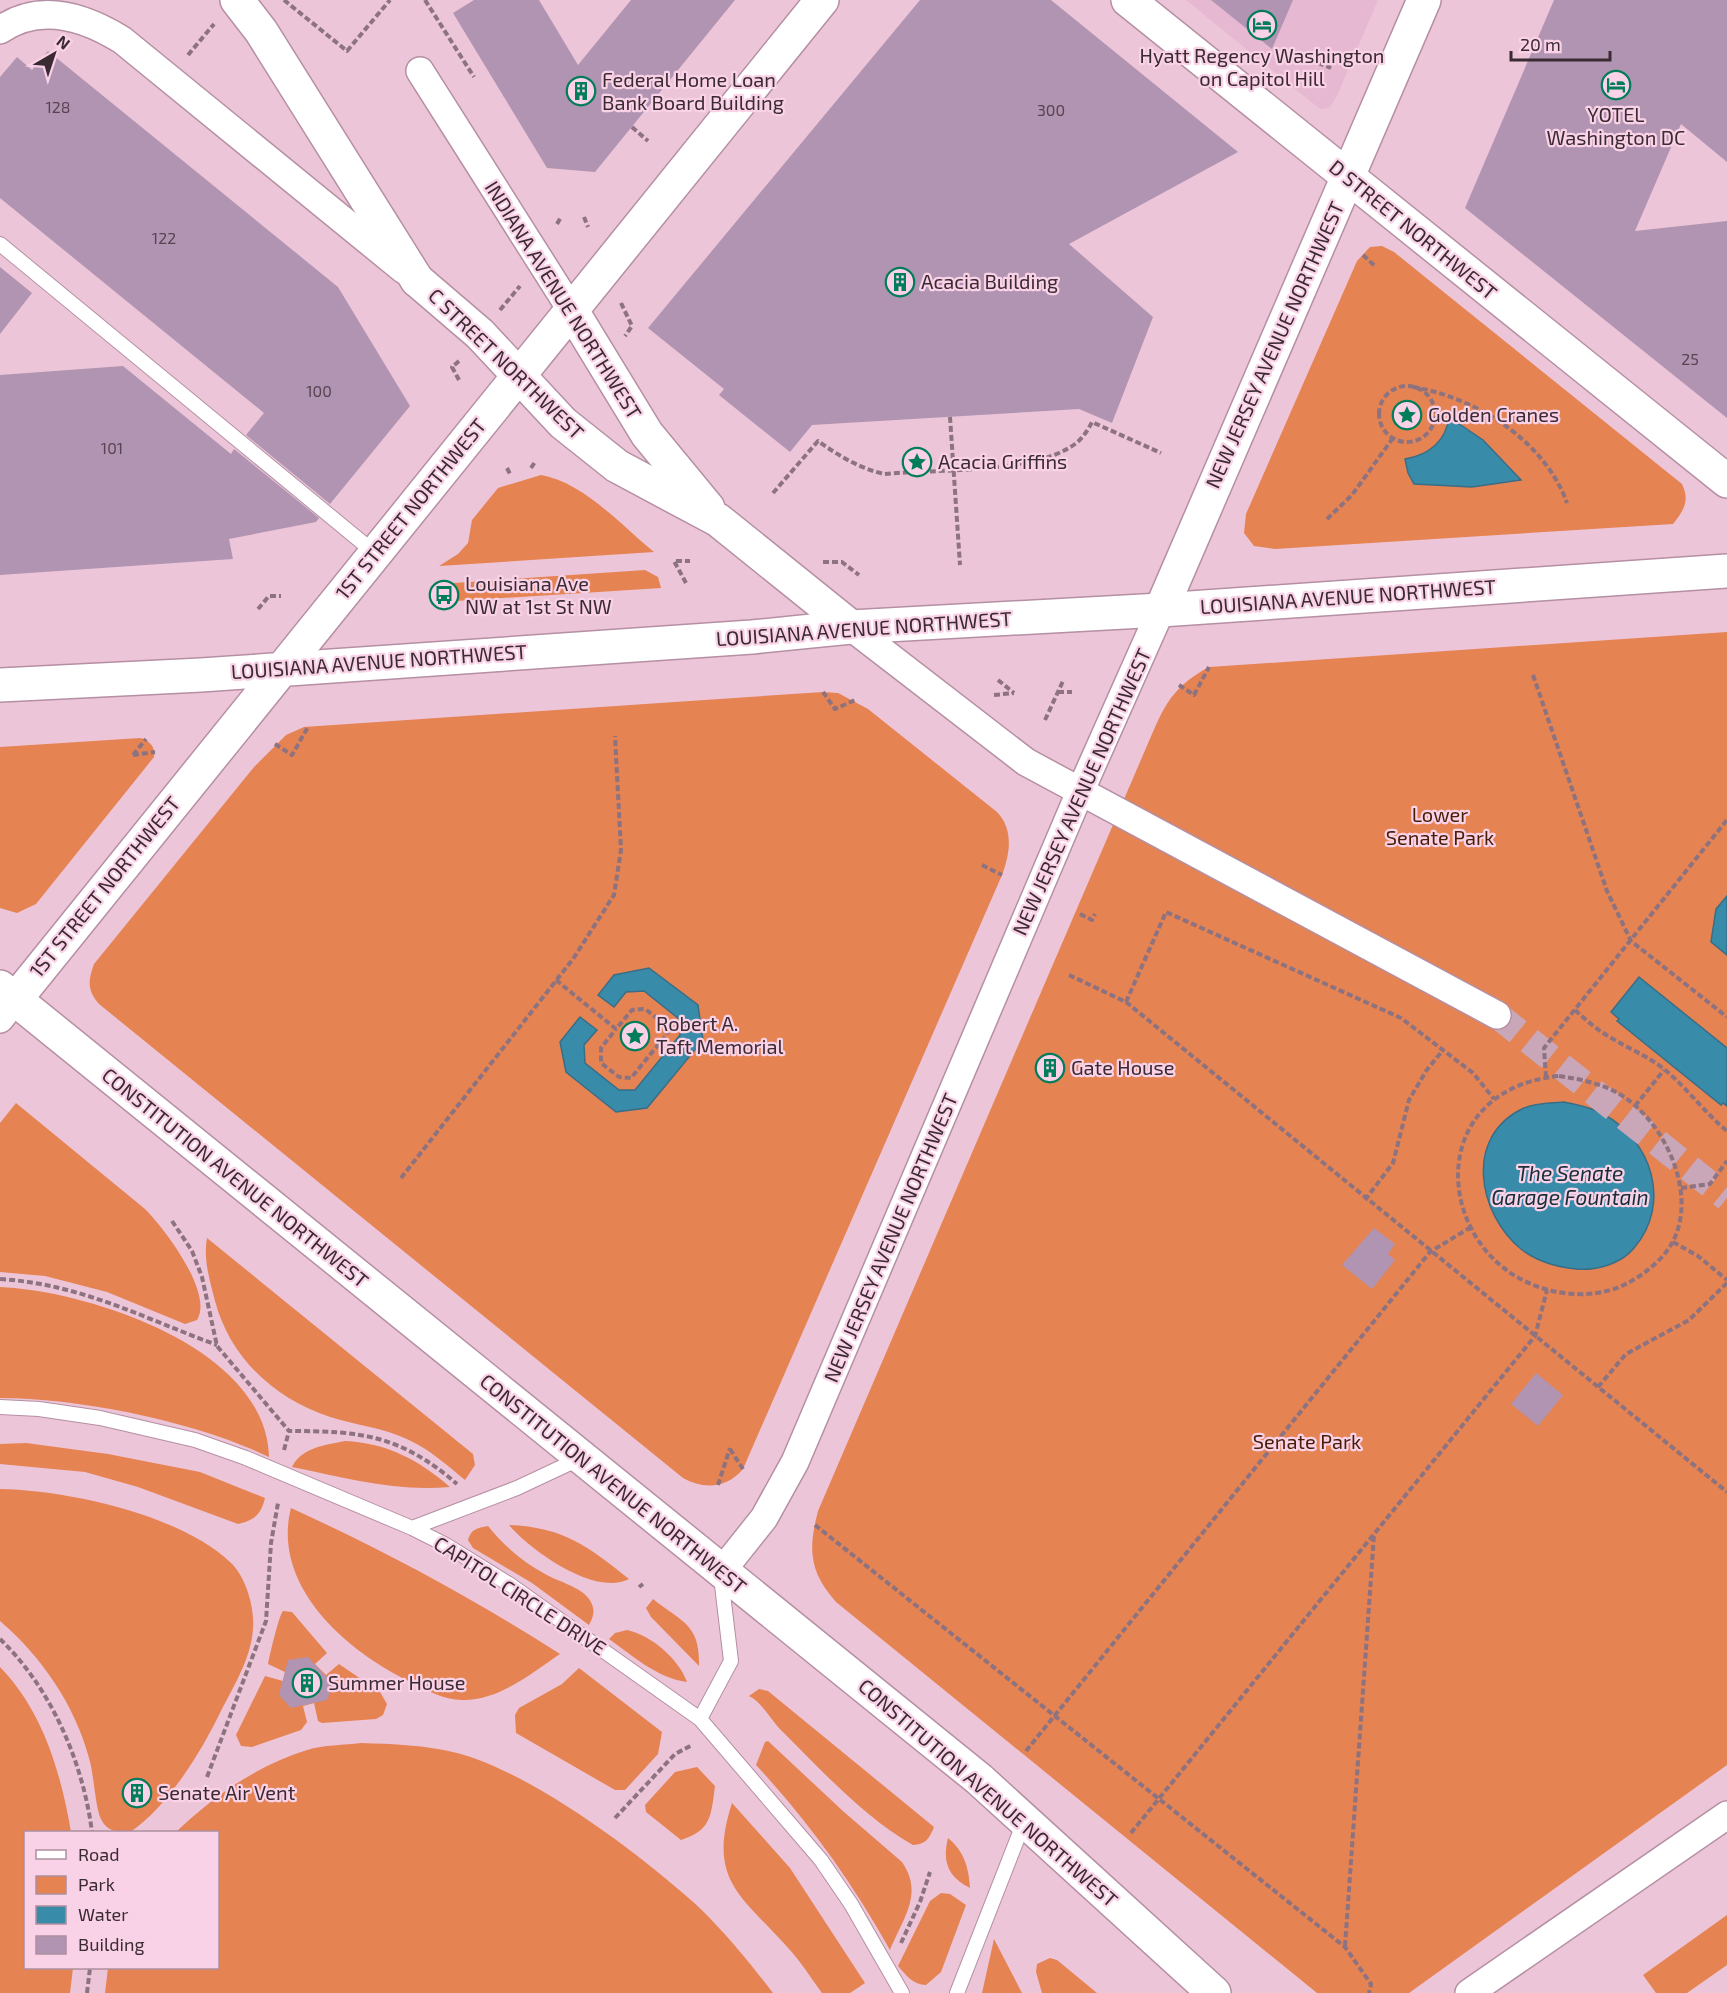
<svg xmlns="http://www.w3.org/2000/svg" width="1727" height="1993" font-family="'Exo 2',sans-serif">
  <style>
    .built { fill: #e7b8d1 }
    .green { fill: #e58353 }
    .water { fill: #398baa; stroke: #396e86; stroke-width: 1.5 }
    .building { fill: #b194b1 }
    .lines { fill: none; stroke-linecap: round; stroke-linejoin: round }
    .minor-tunnel { stroke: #c9a6b8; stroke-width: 27; stroke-dasharray: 27 14; stroke-linecap: butt }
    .service-casing { stroke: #b58fa3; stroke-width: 16 }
    .minor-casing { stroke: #b58fa3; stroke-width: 30 }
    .tertiary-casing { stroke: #b58fa3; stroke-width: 36 }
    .secondary-casing { stroke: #b58fa3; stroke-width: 36 }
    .primary-casing { stroke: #b58fa3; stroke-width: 36 }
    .motorway-casing { stroke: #b58fa3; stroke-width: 36 }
    .path { stroke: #8d727f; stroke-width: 4; stroke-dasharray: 6 3; stroke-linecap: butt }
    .service { stroke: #fff; stroke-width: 14 }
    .minor { stroke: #fff; stroke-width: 27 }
    .tertiary { stroke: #fff; stroke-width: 33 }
    .secondary { stroke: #fff; stroke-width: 33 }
    .primary { stroke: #fff; stroke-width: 33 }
    .motorway { stroke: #fff; stroke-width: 33 }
    .labels { text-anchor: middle; stroke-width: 4.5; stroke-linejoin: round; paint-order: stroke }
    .number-label { font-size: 16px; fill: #584452 }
    .poi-label { font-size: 20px; fill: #3a2a32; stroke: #fad2e7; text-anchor: start }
    .street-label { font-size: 20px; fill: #3a2a32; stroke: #fad2e7 }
    .park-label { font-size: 20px; fill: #471d06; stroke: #fad2e7 }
    .water-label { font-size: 21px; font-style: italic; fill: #152e38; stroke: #fad2e7 }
  </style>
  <rect width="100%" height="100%" fill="#edc5d9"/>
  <path class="built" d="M1186 0H1378L1336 98 1329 108 1320 109Z"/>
  <path class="green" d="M1382 246 1394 252 1682 484C1690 501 1684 510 1673 524L1275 549 1254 546 1244 533 1246 514 1357 261 1370 247Z
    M541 475C583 482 622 526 654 552L439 566 458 554 468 543 472 520 498 488Z
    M645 570 658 577 661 588 441 602 439 584Z
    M1727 632V1765L1409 1993H1317L836 1602C809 1572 808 1549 818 1511L1143 755C1162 713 1166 690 1209 667Z
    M823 692 838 693 868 709 997 812C1014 830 1010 853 1002 875L743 1469C727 1488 704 1490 683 1478L99 1004C87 990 88 981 94 964L254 767 286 735 304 727Z
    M140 738C149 740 156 747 154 757L36 904 17 913 0 908V747Z
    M16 1103 145 1209C164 1228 214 1293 197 1320L185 1324 107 1292 45 1276 0 1272V1123Z
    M207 1238 473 1454 475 1465 465 1480C447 1465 430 1450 409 1440 385 1428 355 1425 330 1417 275 1399 230 1358 215 1301 210 1281 203 1259 207 1238Z
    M0 1287C89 1291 267 1348 269 1457 197 1422 80 1398 0 1398Z
    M345 1441C387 1443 419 1460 450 1487 395 1492 346 1478 292 1467 302 1447 326 1445 345 1441Z
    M26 1443 108 1454 200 1472 265 1498C261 1515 254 1520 238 1524L138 1487 85 1472 0 1464V1444Z
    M0 1489C67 1490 181 1515 230 1562 246 1576 255 1609 253 1629 251 1659 233 1687 220 1713 201 1752 167 1808 130 1832 120 1833 108 1832 102 1821 95 1810 94 1773 89 1758 75 1705 41 1656 0 1621Z
    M291 1508C387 1552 471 1597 560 1654 532 1673 498 1701 462 1700 444 1700 426 1690 411 1682 347 1652 271 1586 291 1508Z
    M509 1525C563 1527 588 1546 629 1579 595 1597 530 1550 509 1525Z
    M488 1526C503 1545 523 1562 545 1574 557 1581 581 1587 589 1599 596 1609 594 1616 589 1625L532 1583 473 1548 468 1540C471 1529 477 1528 488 1526Z
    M653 1599C683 1623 700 1624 699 1666L651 1617 646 1608Z
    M283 1611 292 1612 327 1653 315 1664 326 1675 339 1664 380 1692 387 1704 383 1715 376 1719 322 1723 318 1721 314 1703 303 1706 307 1722 301 1730 252 1747 241 1746 236 1735 265 1676 283 1681 285 1672 268 1664C270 1654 279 1615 283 1611Z
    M627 1630C651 1635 679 1659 687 1682 657 1678 633 1656 609 1639L615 1633Z
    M0 1667C43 1711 61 1773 71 1832H26V1968H73L70 1993H0Z
    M579 1668 662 1732 658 1754 625 1790H615L516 1733 515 1715 519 1708 562 1684Z
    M759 1689 768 1691 934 1827C929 1839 926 1844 913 1845 866 1819 821 1770 783 1732 772 1722 762 1702 749 1696Z
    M768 1741 844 1812 902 1862C924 1894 903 1918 890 1950 852 1882 809 1822 756 1765L765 1742Z
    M361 1743C393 1744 425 1745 457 1753 532 1773 633 1849 692 1901 719 1925 751 1964 773 1993H105L108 1968H218V1832H176C214 1796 256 1766 307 1750 324 1745 344 1745 361 1743Z
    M697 1767 715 1786C711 1815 712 1830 681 1840L646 1812 645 1805 675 1772Z
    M732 1803 790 1868 865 1983 850 1993H822C811 1978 801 1962 789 1949 741 1895 707 1881 732 1803Z
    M948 1838C964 1851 969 1868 970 1888 948 1877 942 1862 948 1838Z
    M941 1893 950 1894 966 1905 941 1972 926 1985C913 1985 906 1975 898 1966L930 1901Z
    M1727 1915V1965L1687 1993H1656L1643 1975Z
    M994 1939 1022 1993H982Z
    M1050 1958 1057 1960 1097 1993H1042L1036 1972 1037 1964Z"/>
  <path class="water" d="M1449 417 1483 440 1521 480 1472 487 1414 484 1408 473 1405 459C1429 455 1446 441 1449 417Z
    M1727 896V955L1711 942 1716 909Z
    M649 968 698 1005 703 1040 647 1108 616 1112 566 1072 560 1042 580 1017 597 1030 584 1045 585 1063 619 1090H635L680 1035 679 1019 644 991 626 992 614 1007 598 995 614 975Z
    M1639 977 1727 1048V1106L1723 1103 1721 1105 1617 1021 1619 1019 1611 1012Z
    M1564 1102C1577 1105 1591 1107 1603 1114 1652 1140 1672 1204 1634 1248 1621 1264 1596 1271 1576 1269 1557 1267 1536 1261 1521 1249 1478 1214 1463 1136 1524 1108 1536 1103 1550 1103 1564 1102Z"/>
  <path class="building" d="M474 0H539L578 65 631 0H735L595 172 547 168 453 13Z
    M920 0H1051L1238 152 1069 244 1153 317 1112 423 1079 409 812 425 790 452 719 395 724 389 648 328Z
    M1211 0H1293L1272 49Z
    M1554 0H1727V162L1681 124 1635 231 1727 221V418L1465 208Z
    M48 51 338 287 410 406 330 504 246 435 264 413 0 198V77L17 57 32 70Z
    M0 267 32 293 0 334Z
    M123 366 231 454 234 449 319 518 316 522 229 539 233 559 0 575V375Z
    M1374 1228 1395 1244 1388 1254 1395 1260 1372 1289 1342 1265Z
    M1536 1373 1563 1395 1538 1426 1511 1404Z
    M308 1657 333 1684 327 1700 291 1708 279 1695 288 1660Z"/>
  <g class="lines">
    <path class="minor-tunnel" d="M1497 1015 1727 1198"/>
    <g class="service-casing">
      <path id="service" d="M0 244 375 553
        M0 1407 39 1409 100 1418 195 1440 246 1458 412 1528 446 1545 509 1584 700 1719 821 1860 851 1904 902 1993
        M412 1528 517 1488 581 1458
        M700 1719 731 1661 721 1577
        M957 1993 1024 1822"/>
    </g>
    <g class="minor-casing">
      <path id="minor" d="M0 30C40 2 85 17 122 40L404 270
        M420 71 572 311
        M851 627 1026 762 1497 1015
        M0 1019 15 1000
        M721 1572 764 1518 795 1462 1080 792 1161 610
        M1469 1993 1727 1815"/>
    </g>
    <g class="tertiary-casing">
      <path id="tertiary" d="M1128 0 1727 481
        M417 280 480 334 563 423 617 466 718 520 851 627
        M572 311 647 434 708 508
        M1161 610 1424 0
        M15 1000 822 0"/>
    </g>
    <g class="secondary-casing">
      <path id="secondary" d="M0 685 201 675 752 637 851 627 1161 610 1727 571"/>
    </g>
    <g class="primary-casing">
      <path id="primary" d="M0 987 979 1779 1214 1993"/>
    </g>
    <g class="motorway-casing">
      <path id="motorway" d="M237 0 261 31 417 280"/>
    </g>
    <path class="path" d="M284 0 347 51 390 0
      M425 0 474 77
      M188 55 214 24
      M1318 63 1331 68
      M632 127 648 141
      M584 217 588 227
      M557 224 561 217
      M1363 255 1376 267
      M621 303 632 326 625 336
      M500 310 520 286
      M459 380 452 367 459 361
      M1379 414a28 28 0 1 1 56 0a28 28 0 1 1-56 0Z
      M1413 387C1475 397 1545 441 1567 503
      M950 417 960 565
      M507 468 510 474
      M531 468 535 462
      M773 493 818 441C839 456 859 468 884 474 936 469 1034 474 1075 444 1083 438 1088 430 1092 422L1161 453
      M1327 519 1352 495 1393 438
      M823 562H842L859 575
      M686 583 674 561H690
      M258 609 269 596H281
      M1533 675 1607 891 1631 941 1727 1017
      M998 680 1014 693
      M1179 685 1194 695 1209 667
      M823 692 835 709 855 700
      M1058 692H1072
      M994 695 1014 693
      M1045 720 1063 681
      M275 744 292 755 308 727
      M133 755 155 752
      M133 755 146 739
      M982 865 1002 875
      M1080 914 1092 920 1095 914
      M1069 975 1126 1002 1727 1492
      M556 980 616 1029 632 1010 645 1009 663 1023 667 1034 631 1078 619 1077 601 1063V1048L616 1029
      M1126 1002 1166 912 1401 1018 1473 1073 1494 1099
      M1575 1010C1585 1019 1596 1029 1608 1036 1627 1048 1646 1055 1664 1069 1687 1088 1704 1112 1727 1131
      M1559 1076C1584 1080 1606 1084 1627 1099 1673 1132 1706 1216 1658 1261 1631 1287 1601 1298 1564 1293 1437 1276 1411 1091 1559 1076Z
      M1546 1077 1544 1048 1727 820
      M1635 1106 1664 1070
      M401 1178 573 959 614 895 621 850 615 736
      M1681 1188 1710 1184 1727 1161
      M1365 1200 1393 1163 1409 1100 1426 1071 1443 1050
      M172 1221 192 1251 202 1277 217 1346 289 1431C362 1431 400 1435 457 1484
      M1673 1242 1698 1256 1727 1280
      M0 1279C81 1284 143 1318 217 1345
      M1598 1387 1626 1354 1689 1320 1727 1283
      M730 1449 743 1469
      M284 1450 289 1431
      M718 1485 730 1448
      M815 1525 1345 1947 1371 1984 1369 1993
      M639 1587 643 1584
      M0 1639C51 1688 83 1762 92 1832
      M1026 1751 1430 1252 1471 1227
      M207 1777 266 1621 271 1543 278 1503
      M615 1818 675 1754 692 1745
      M1131 1833 1535 1336 1547 1290
      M901 1943 920 1902 930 1872
      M1345 1946 1374 1535
      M87 1993 90 1968"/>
    <use href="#service" class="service"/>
    <use href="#minor" class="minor"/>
    <use href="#tertiary" class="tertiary"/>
    <use href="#secondary" class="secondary"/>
    <use href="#primary" class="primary"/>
    <use href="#motorway" class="motorway"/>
  </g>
  <defs>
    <g id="hotel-ring" transform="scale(1.5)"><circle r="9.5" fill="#fad2e7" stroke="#027d5b" stroke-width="1.5"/><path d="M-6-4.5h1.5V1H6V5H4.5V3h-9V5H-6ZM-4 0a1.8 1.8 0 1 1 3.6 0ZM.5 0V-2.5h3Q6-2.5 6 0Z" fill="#027d5b"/></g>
    <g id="building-ring" transform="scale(1.5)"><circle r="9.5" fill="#fad2e7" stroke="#027d5b" stroke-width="1.5"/><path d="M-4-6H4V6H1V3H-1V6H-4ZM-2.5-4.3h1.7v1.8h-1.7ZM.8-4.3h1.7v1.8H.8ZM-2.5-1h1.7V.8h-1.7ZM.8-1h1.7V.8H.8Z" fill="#027d5b"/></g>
    <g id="sight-ring" transform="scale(1.5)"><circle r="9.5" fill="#fad2e7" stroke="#027d5b" stroke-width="1.5"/><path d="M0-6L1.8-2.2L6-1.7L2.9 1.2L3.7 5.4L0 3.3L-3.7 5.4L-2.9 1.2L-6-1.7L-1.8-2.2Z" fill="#027d5b"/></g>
    <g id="bus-ring" transform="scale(1.5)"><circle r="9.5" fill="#fad2e7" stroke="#027d5b" stroke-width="1.5"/><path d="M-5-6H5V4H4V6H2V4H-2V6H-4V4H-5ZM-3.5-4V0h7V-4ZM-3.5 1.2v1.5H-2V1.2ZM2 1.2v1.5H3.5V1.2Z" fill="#027d5b"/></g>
  </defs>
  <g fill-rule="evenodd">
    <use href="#hotel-ring" x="1262" y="25"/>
    <use href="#hotel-ring" x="1616" y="85"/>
    <use href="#building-ring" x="581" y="91"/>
    <use href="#building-ring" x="900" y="282"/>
    <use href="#sight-ring" x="1407" y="415"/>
    <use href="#sight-ring" x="917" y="462"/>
    <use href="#bus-ring" x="444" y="595"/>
    <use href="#sight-ring" x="635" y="1036"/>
    <use href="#building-ring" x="1050" y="1068"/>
    <use href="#building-ring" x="307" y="1683"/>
    <use href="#building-ring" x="137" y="1793"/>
  </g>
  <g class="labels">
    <g class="number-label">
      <text x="58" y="113">128</text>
      <text x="1051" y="116">300</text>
      <text x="164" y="244">122</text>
      <text x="1690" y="365">25</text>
      <text x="319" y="397">100</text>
      <text x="112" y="454">101</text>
    </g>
    <g class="poi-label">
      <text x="1262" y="63" text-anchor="middle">Hyatt Regency Washington<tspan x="1262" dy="23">on Capitol Hill</tspan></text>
      <text x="602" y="87">Federal Home Loan<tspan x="602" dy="23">Bank Board Building</tspan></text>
      <text x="1616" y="122" text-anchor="middle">YOTEL<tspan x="1616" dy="23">Washington DC</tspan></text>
      <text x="921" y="289">Acacia Building</text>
      <text x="1428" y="422">Golden Cranes</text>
      <text x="938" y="469">Acacia Griffins</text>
      <text x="465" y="591">Louisiana Ave<tspan x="465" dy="23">NW at 1st St NW</tspan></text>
      <text x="656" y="1031">Robert A.<tspan x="656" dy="23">Taft Memorial</tspan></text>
      <text x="1071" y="1075">Gate House</text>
      <text x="328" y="1690">Summer House</text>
      <text x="158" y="1800">Senate Air Vent</text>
    </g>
    <g class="street-label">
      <text transform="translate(1413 230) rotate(39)" y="7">D STREET NORTHWEST</text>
      <text transform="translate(563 300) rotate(58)" y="7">INDIANA AVENUE NORTHWEST</text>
      <text transform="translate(1275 345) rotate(-66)" y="7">NEW JERSEY AVENUE NORTHWEST</text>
      <text transform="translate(506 364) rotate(44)" y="7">C STREET NORTHWEST</text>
      <text transform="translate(411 509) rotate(-51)" y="7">1ST STREET NORTHWEST</text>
      <text transform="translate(1348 597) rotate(-4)" y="7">LOUISIANA AVENUE NORTHWEST</text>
      <text transform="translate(864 629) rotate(-4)" y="7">LOUISIANA AVENUE NORTHWEST</text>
      <text transform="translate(379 662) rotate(-4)" y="7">LOUISIANA AVENUE NORTHWEST</text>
      <text transform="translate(1082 792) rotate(-66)" y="7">NEW JERSEY AVENUE NORTHWEST</text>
      <text transform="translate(105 887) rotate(-51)" y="7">1ST STREET NORTHWEST</text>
      <text transform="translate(235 1178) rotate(39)" y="7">CONSTITUTION AVENUE NORTHWEST</text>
      <text transform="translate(891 1238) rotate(-67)" y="7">NEW JERSEY AVENUE NORTHWEST</text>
      <text transform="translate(613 1484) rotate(39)" y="7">CONSTITUTION AVENUE NORTHWEST</text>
      <text transform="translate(520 1596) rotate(33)" y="7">CAPITOL CIRCLE DRIVE</text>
      <text transform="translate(988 1793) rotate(41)" y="7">CONSTITUTION AVENUE NORTHWEST</text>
    </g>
    <g class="park-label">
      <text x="1440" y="822">Lower<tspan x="1440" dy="23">Senate Park</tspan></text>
      <text x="1307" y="1449">Senate Park</text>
    </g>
    <g class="water-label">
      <text x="1570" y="1181">The Senate<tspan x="1570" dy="24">Garage Fountain</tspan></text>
    </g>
  </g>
  <rect x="24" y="1831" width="195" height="138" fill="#fad2e7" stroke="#ad8f9f" stroke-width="1.5"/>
  <rect x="36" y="1850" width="30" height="9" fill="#ffffff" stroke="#ad8f9f" stroke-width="1.5"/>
  <text x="78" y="1861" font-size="18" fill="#3a2a32">Road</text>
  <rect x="36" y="1876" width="30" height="18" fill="#e58353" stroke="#ad8f9f" stroke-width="1.5"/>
  <text x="78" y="1891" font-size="18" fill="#3a2a32">Park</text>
  <rect x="36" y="1906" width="30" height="18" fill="#398baa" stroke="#ad8f9f" stroke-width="1.5"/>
  <text x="78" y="1921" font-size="18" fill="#3a2a32">Water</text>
  <rect x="36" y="1936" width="30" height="18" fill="#b194b1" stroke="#ad8f9f" stroke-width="1.5"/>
  <text x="78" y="1951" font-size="18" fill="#3a2a32">Building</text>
  <g transform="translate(54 54) rotate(39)" stroke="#fad2e7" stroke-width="4.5" paint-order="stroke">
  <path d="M0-4.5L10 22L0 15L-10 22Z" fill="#3a2a32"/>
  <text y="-9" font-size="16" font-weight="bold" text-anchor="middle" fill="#3a2a32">N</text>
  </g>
  <path d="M1511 51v9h99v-9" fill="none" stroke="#3a2a32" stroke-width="3"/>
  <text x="1520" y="51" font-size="18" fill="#3a2a32" stroke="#fad2e7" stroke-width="4.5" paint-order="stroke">20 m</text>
</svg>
